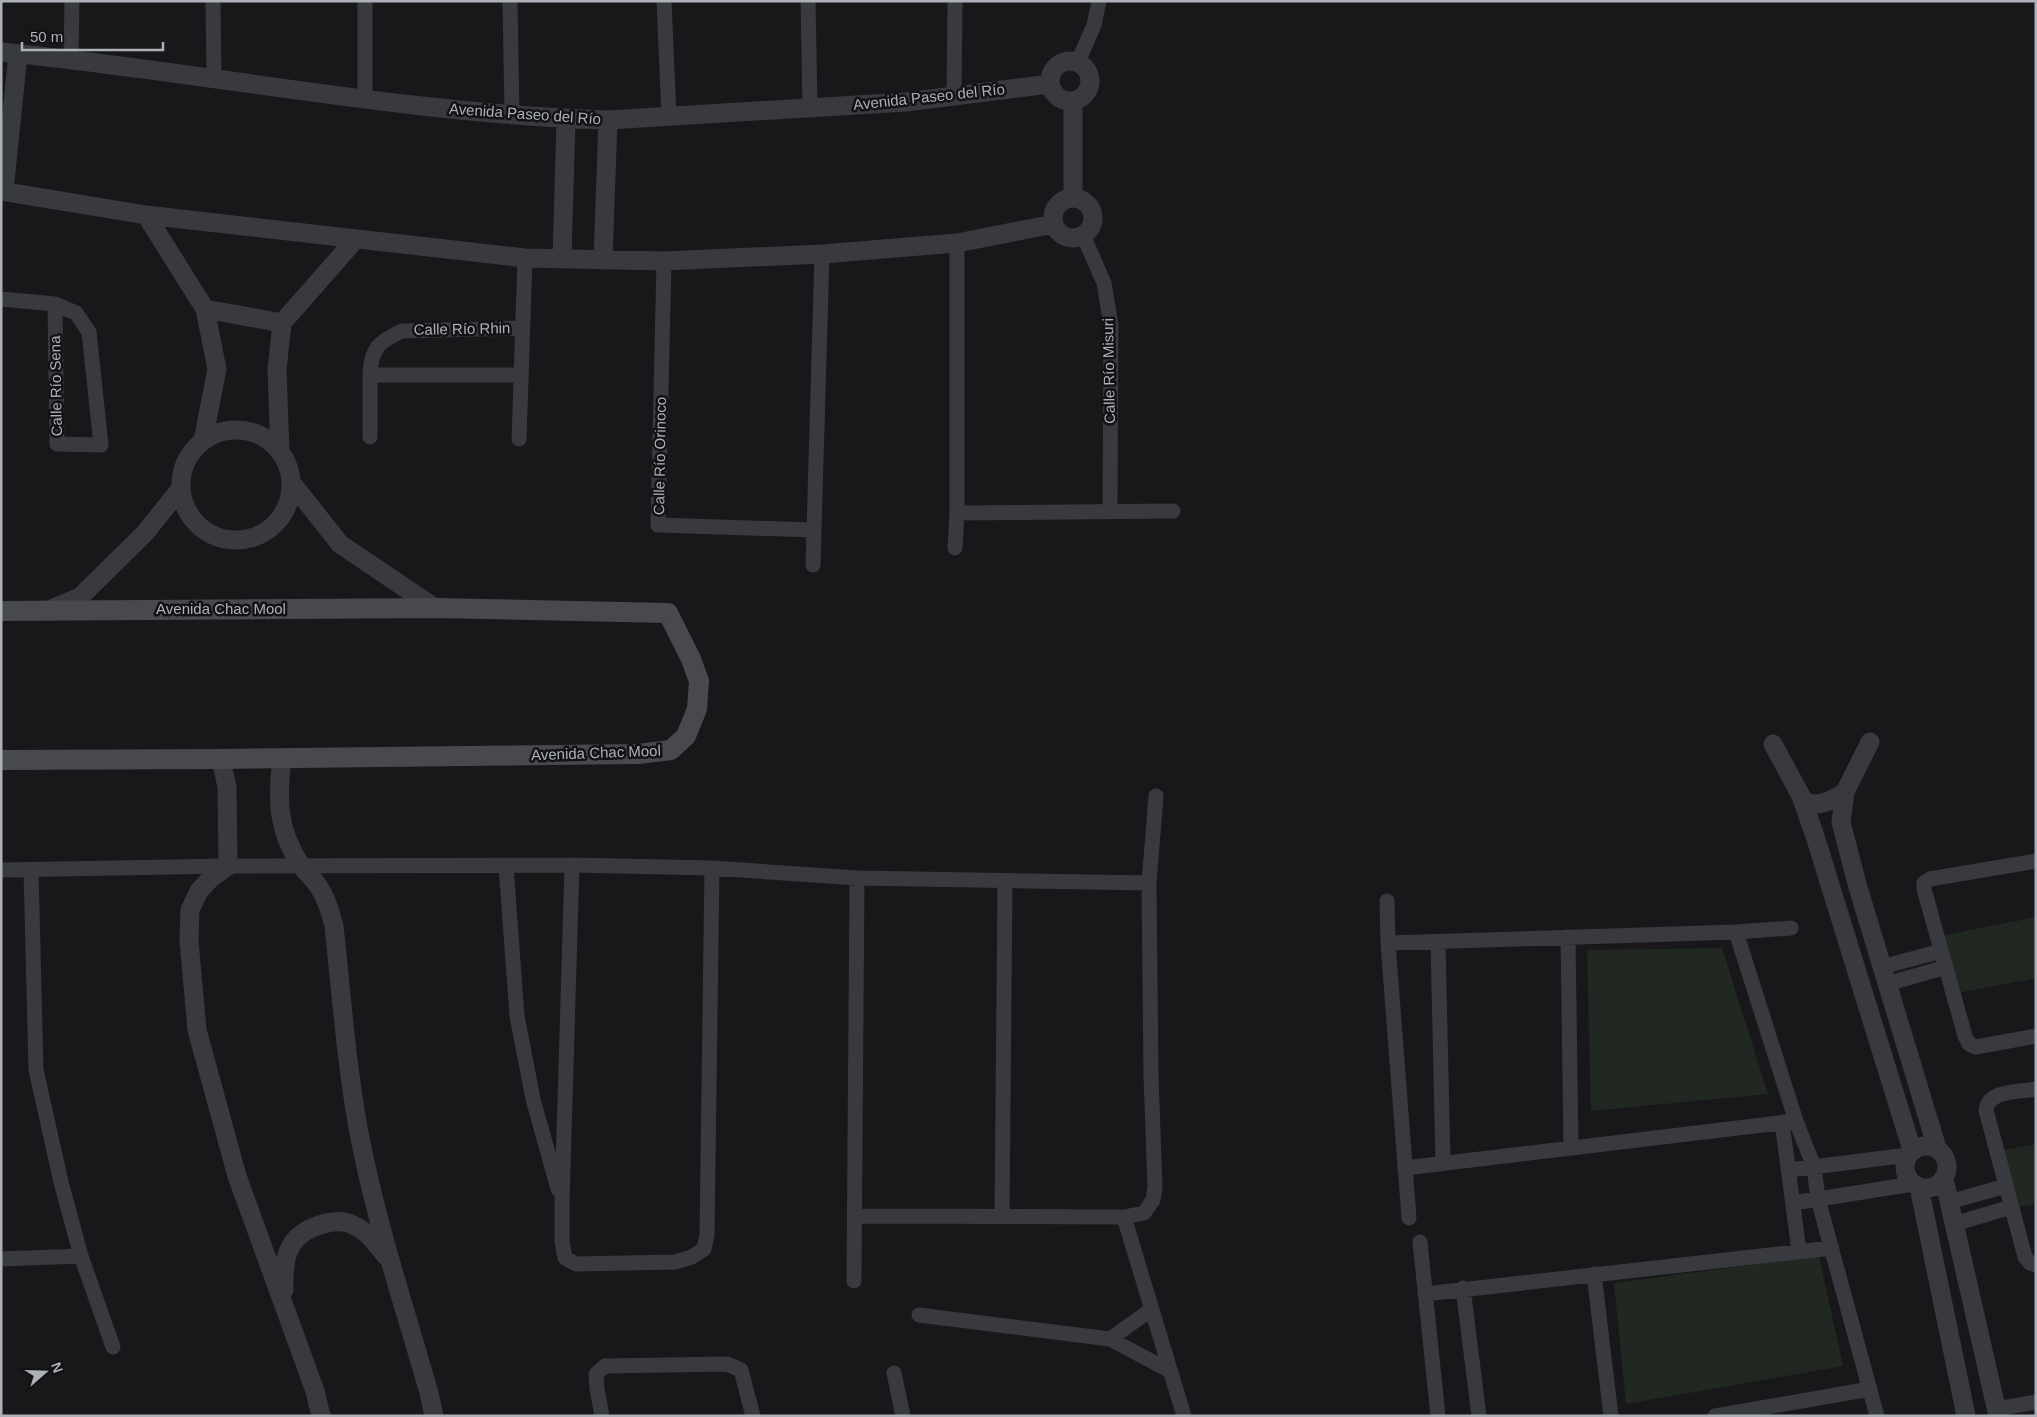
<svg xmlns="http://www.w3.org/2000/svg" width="2037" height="1417" font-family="Arial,sans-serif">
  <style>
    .green { fill: #202821 }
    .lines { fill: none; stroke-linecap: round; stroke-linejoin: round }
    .minor { stroke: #393a3f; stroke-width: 15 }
    .tertiary { stroke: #393a3f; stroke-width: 19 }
    .secondary { stroke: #47494f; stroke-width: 20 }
    .labels { text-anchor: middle; stroke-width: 5; stroke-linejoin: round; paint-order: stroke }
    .street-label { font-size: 15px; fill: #abb0b9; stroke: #131315 }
  </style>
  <rect width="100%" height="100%" fill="#18181a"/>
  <path class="green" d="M2036 917V978L1957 993 1945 935Z
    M1722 948 1768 1094 1591 1111 1587 950Z
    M2036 1144V1204L2015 1208 2004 1150Z
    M1819 1256 1843 1366 1626 1404 1614 1283Z"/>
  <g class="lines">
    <path class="minor" d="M213 1 214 79
      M510 1 512 114
      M664 1 669 116
      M808 1 810 108
      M71 61 72 1
      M1078 62 1094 25 1099 1
      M954 96 955 1
      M365 98V1
      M1083 235 1104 283 1111 325 1110 512
      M664 261 658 525 814 530
      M1 299 55 304
      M55 304 76 313 89 332 101 445 57 444Z
      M521 375H370C371 349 378 342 402 331L523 328
      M370 437V375
      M519 439 525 258
      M957 513 1173 511
      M955 548 957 513V243
      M813 565 822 254
      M2036 861 1930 879 1924 883V889L1965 1036 1969 1044 1976 1047 2036 1036
      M572 865 562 1202V1241L565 1258 576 1264 675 1262 692 1257 704 1249 707 1235 712 868
      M506 866 517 1016 533 1099 558 1189
      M1 870 228 866 572 865 712 868 857 878 1149 883
      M31 870 36 1070 61 1182 81 1256 113 1347
      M1387 901 1388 943 1409 1218
      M1736 932 1796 1121 1814 1167 1818 1199 1877 1416
      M1568 937 1571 1148
      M1438 942 1443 1163
      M1388 943 1736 932 1791 928
      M1882 967 1941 951
      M1887 984 1946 967
      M2036 1089C2019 1092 1988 1090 1986 1110L2025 1257 2030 1263 2036 1265
      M1782 1122 1799 1251
      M1405 1168 1796 1121
      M1789 1170 1908 1155
      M1949 1202 2006 1186
      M1793 1203 1913 1184
      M855 1216 1124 1217 1144 1213 1153 1200 1155 1188 1151 1075 1149 883 1156 796
      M1002 1217 1005 882
      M1124 1217 1184 1416
      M1954 1224 2011 1207
      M1420 1242 1438 1416
      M1 1259 81 1256
      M1594 1274 1611 1416
      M854 1281 857 878
      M1463 1288 1479 1416
      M1425 1294 1832 1248
      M919 1315 1110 1339 1152 1309
      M1110 1339 1170 1371
      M894 1373 903 1416
      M1996 1409 2036 1402
      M602 1416 597 1389 596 1374 605 1366 727 1364 741 1370 753 1416
      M1715 1416 1870 1389"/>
    <path class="tertiary" d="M1 52C204 72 405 114 608 120L906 102 1050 84
      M1050 81a20 20 0 1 1 40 0a20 20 0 1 1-40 0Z
      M1 191 146 215 525 258 664 261 822 254 957 243 1054 224
      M4 191 18 54
      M1073 198V101
      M1053 218a20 20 0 1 1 40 0a20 20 0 1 1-40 0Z
      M146 215 205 309 217 369 203 441
      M562 259 566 119
      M603 260 608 120
      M205 309 282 323
      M181 485a55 55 0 1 1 110 0a55 55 0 1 1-110 0Z
      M280 452 277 370 282 323 355 240
      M291 482 340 544 435 608
      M49 610 80 597 145 533 181 488
      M1870 742 1845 792 1841 822 1857 884 1937 1148
      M1773 744 1801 796 1814 833 1912 1150
      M282 758C277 800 277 829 301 866 306 872 312 877 316 883 326 896 330 911 334 926 342 1000 347 1075 362 1148 379 1231 406 1312 429 1393L434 1416
      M221 759 227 787 228 866 211 878 199 891 190 910 189 941 197 1030 237 1176 315 1391 321 1416
      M1802 800C1817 809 1831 801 1845 792
      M1905 1167a21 21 0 1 1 42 0a21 21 0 1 1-42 0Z
      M1944 1179 1998 1416
      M1919 1187 1966 1416
      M284 1290C283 1257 287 1234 323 1224 333 1221 343 1220 353 1225 368 1231 377 1246 387 1257"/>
    <path class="secondary" d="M1 611 435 608 668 613 691 659 699 681 697 709 686 736 671 750 638 754 221 759 1 760"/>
  </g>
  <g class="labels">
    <g class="street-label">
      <text transform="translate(929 97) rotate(-6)" y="5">Avenida Paseo del Río</text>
      <text transform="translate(525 114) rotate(4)" y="5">Avenida Paseo del Río</text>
      <text transform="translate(462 329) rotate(-1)" y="5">Calle Río Rhin</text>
      <text transform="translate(1109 371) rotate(-91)" y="5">Calle Río Misuri</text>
      <text transform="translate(56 386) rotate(-91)" y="5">Calle Río Sena</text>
      <text transform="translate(660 456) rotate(-89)" y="5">Calle Río Orinoco</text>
      <text x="221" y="614">Avenida Chac Mool</text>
      <text transform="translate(596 753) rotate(-2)" y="5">Avenida Chac Mool</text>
    </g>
  </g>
  <rect width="2037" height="1417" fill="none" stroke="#abb0b9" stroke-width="5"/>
  <g transform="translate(45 1372) rotate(70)" stroke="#131315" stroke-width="4" paint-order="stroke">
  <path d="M0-4L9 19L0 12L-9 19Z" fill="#abb0b9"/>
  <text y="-8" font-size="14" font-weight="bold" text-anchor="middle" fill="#abb0b9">N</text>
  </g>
  <path d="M22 42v8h141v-8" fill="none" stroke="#abb0b9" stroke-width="2.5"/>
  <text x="30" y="42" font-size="15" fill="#abb0b9" stroke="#131315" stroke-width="4" paint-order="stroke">50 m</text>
</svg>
